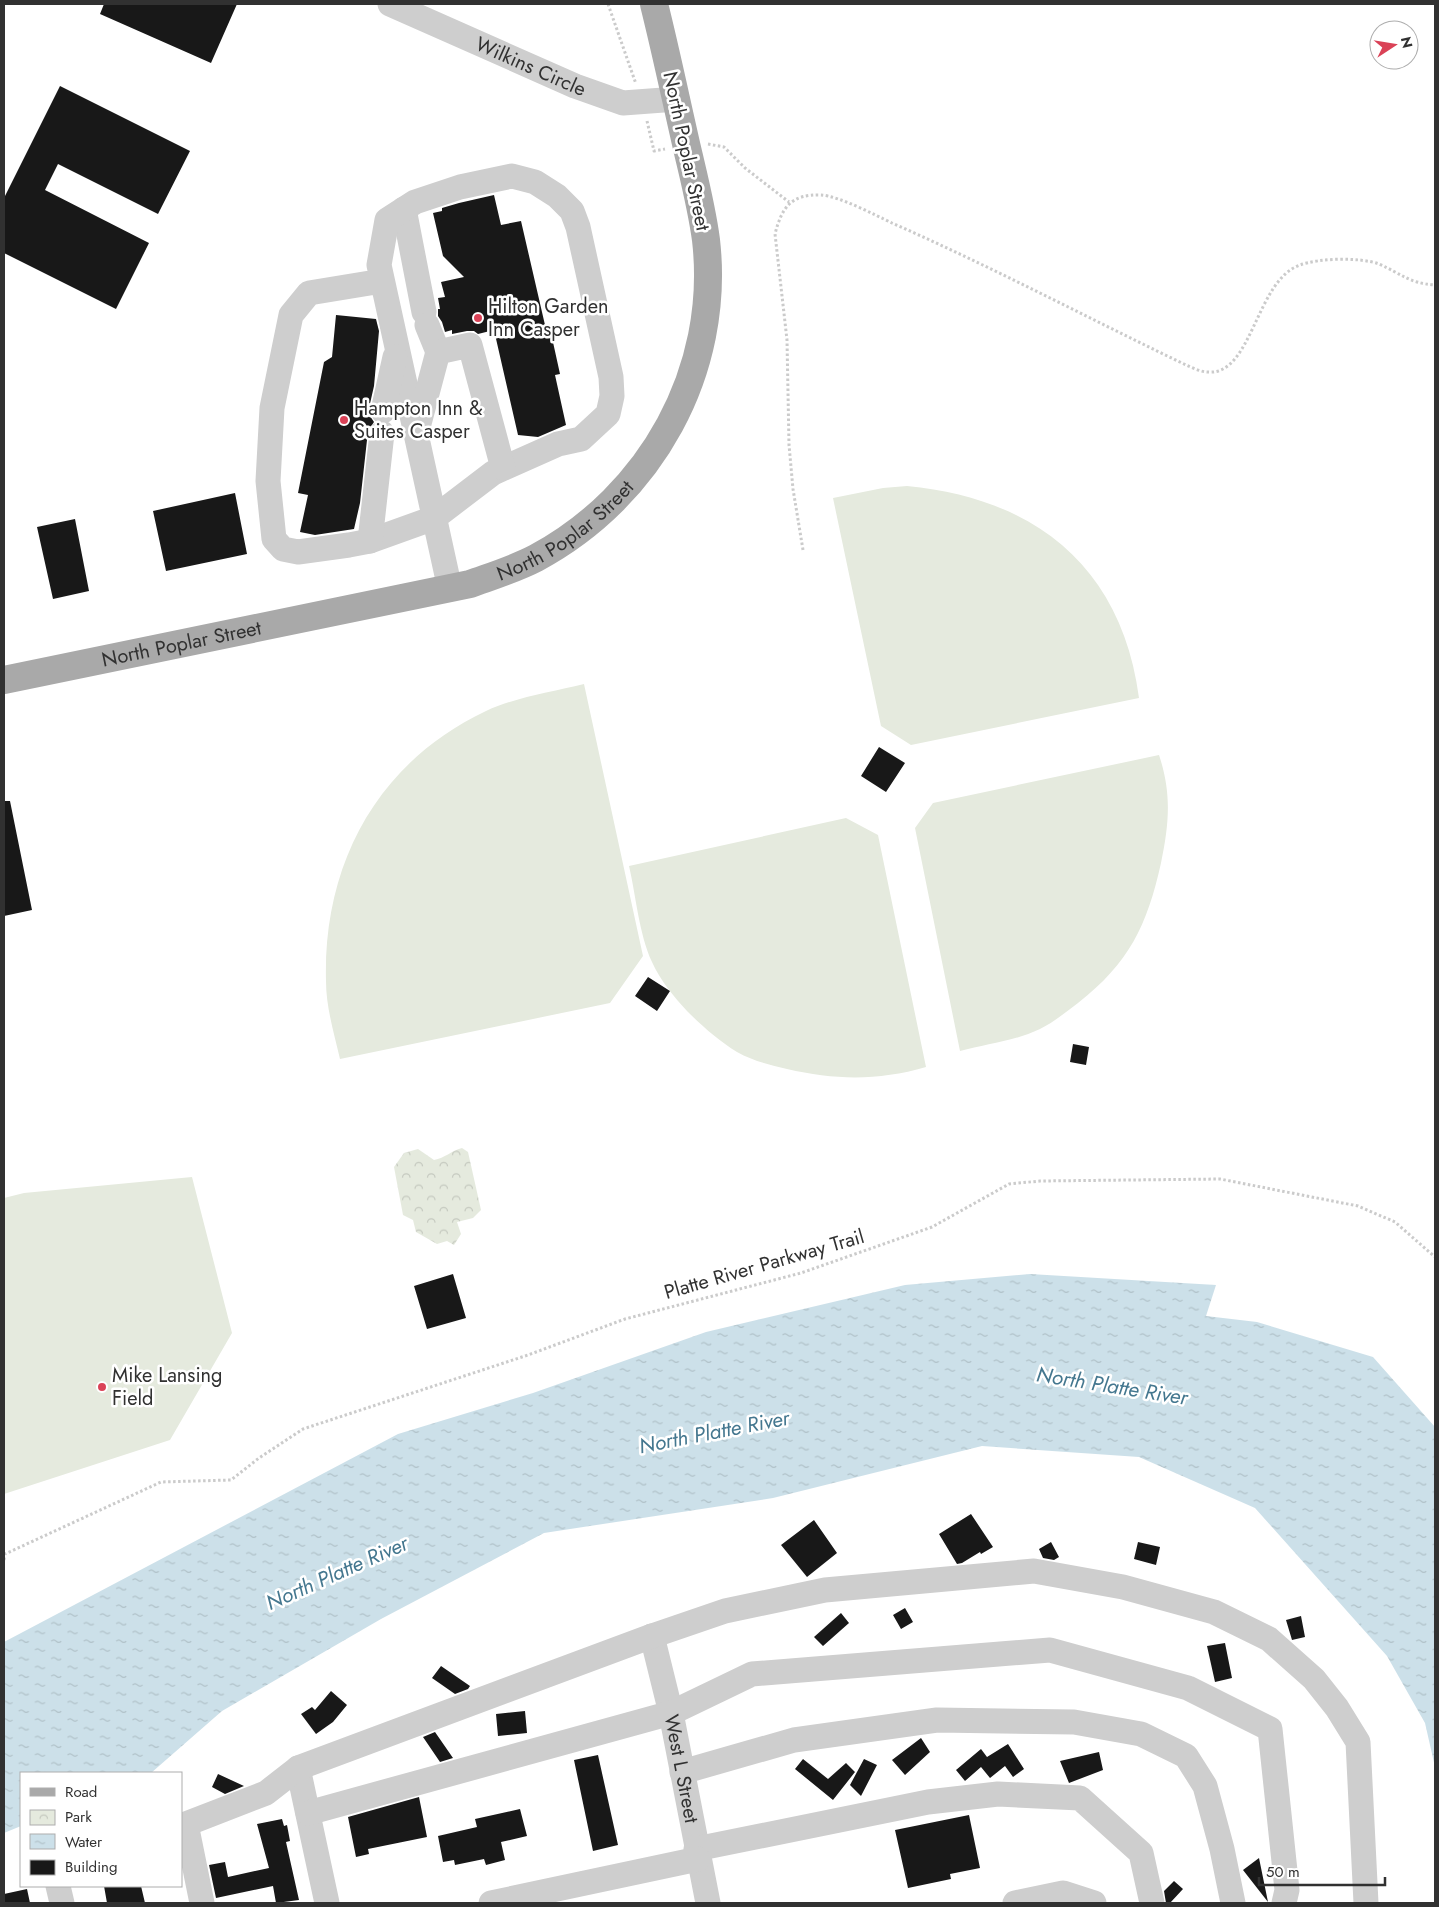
<svg xmlns="http://www.w3.org/2000/svg" width="1439" height="1907" font-family="Jost,sans-serif">
  <style>
    .park { fill: url(#park-crowns) }
    .pitch { fill: #e5eade }
    .water { fill: url(#water-ripples) }
    .building { fill: #181818 }
    .lines { fill: none; stroke-linecap: round; stroke-linejoin: round }
    .path { stroke: #cbcbcb; stroke-width: 3; stroke-dasharray: 2.5 2.5; stroke-linecap: butt }
    .minor { stroke: #cecece; stroke-width: 25 }
    .major { stroke: #a9a9a9; stroke-width: 28 }
    .poi-dot { fill: #da4257; stroke: #fff; stroke-width: 2 }
    .labels { text-anchor: middle; stroke-width: 5; stroke-linejoin: round; paint-order: stroke }
    .street-label { font-size: 20px; fill: #313131; stroke: #fff }
    .poi-label { font-size: 20px; fill: #313131; stroke: #fff; text-anchor: start }
    .water-label { font-size: 21px; font-style: italic; fill: #44778f; stroke: #fff }
  </style>
  <defs>
    <pattern id="park-crowns" width="20" height="18" patternUnits="userSpaceOnUse" patternTransform="scale(1.25)"><rect width="20" height="18" fill="#e5eade"/><path d="M2 6a3 3 0 1 1 6 0M12 15a3 3 0 1 1 6 0" fill="none" stroke="#c5c9bf"/></pattern>
    <pattern id="water-ripples" width="26" height="14" patternUnits="userSpaceOnUse" patternTransform="scale(1.25)"><rect width="26" height="14" fill="#cce0e9"/><path d="M2 4q2-2 4 0t4 0M15 11q2-2 4 0t4 0" fill="none" stroke="#b0c1c8"/></pattern>
  </defs>
  <rect width="100%" height="100%" fill="#fff"/>
  <path class="park" d="M462 1148 468 1152 481 1210 473 1218 457 1222 461 1234 454 1245 447 1241 437 1244 416 1232 413 1220 403 1215 394 1167 404 1153 418 1149 434 1160C445 1158 451 1151 462 1148Z"/>
  <path class="pitch" d="M907 486C1035 498 1122 567 1139 698L911 745 881 726 833 498 883 488Z
    M584 684 643 956 610 1003 340 1059C334 1033 326 1007 326 981 323 863 378 762 486 711 516 697 552 692 584 684Z
    M1159 755C1172 794 1169 824 1161 863 1147 926 1129 963 1078 1003 1066 1012 1054 1022 1040 1029 1015 1041 986 1044 960 1051L915 828 933 803Z
    M846 818 878 835 926 1067C878 1081 835 1080 787 1069 770 1065 753 1061 737 1052 719 1041 702 1026 687 1011 674 997 660 980 652 962 639 934 636 896 629 866Z
    M192 1177 232 1333 170 1440 4 1494V1198L24 1193Z"/>
  <path class="water" d="M1030 1274 1216 1285 1206 1316 1257 1322 1373 1357 1435 1427V1767L1425 1723 1387 1656 1255 1508 1139 1457 982 1446 773 1498 544 1533 381 1619 222 1711 151 1773H21V1826L4 1833V1642L398 1434 533 1393 706 1332 905 1285Z"/>
  <path class="building" d="M104 4H237L211 63 100 14Z
    M60 86 190 151 158 214 58 164 45 190 149 243 116 309 4 253V198Z
    M494 195 501 225 521 221 545 325 549 324 560 374 555 375 566 425 538 437 518 435 494 330 478 334 474 331H467L452 334V330L445 332 442 322 438 316V309H440L438 298 445 297 441 282 464 277 443 256 433 213 442 211V208L459 203Z
    M336 315 376 319 379 331 374 386 369 408 370 416 374 422 368 431 360 503 354 529 315 535 300 532 308 495 298 493 324 362 332 357Z
    M235 493 247 554 166 571 153 511Z
    M75 519 89 591 53 599 37 527Z
    M879 747 905 763 886 792 861 776Z
    M4 801H10L32 910 4 916Z
    M648 977 670 991 657 1011 635 996Z
    M1073 1044 1089 1047 1086 1065 1070 1062Z
    M453 1274 466 1318 427 1329 414 1286Z
    M971 1514 993 1547 981 1554 980 1552 962 1563 957 1564 939 1534Z
    M814 1520 837 1553 807 1577 781 1545Z
    M1051 1542 1059 1557 1054 1560 1043 1558 1039 1549Z
    M1138 1542 1160 1547 1156 1565 1134 1559Z
    M905 1608 913 1622 901 1629 893 1615Z
    M841 1613 849 1623 823 1646 814 1637Z
    M1301 1616 1305 1637 1292 1640 1286 1620Z
    M1225 1643 1232 1678 1215 1682 1207 1646Z
    M441 1666 470 1686 468 1689 455 1694 432 1678Z
    M331 1691 347 1705 333 1722 316 1734 301 1714 312 1707 315 1710Z
    M525 1711 527 1733 498 1736 496 1714Z
    M435 1732 453 1758 440 1762 423 1737Z
    M921 1738 930 1752 905 1775 892 1760Z
    M1008 1744 1024 1769 1013 1777 1005 1766 990 1778 981 1767 965 1781 956 1770 981 1749 987 1757Z
    M1099 1752 1103 1770 1069 1783 1060 1761Z
    M598 1755 618 1845 593 1851 574 1760Z
    M803 1759 828 1779 846 1763 855 1772 833 1800 795 1769Z
    M864 1759 877 1765 861 1796 850 1785Z
    M218 1774 244 1786 225 1794 212 1787Z
    M419 1797 427 1837 368 1849 369 1854 356 1857 348 1817Z
    M520 1809 527 1836 501 1842 505 1860 486 1865 484 1859 455 1865 454 1860 443 1862 438 1836 477 1827 475 1819Z
    M969 1815 980 1868 950 1874 951 1879 908 1888 895 1830Z
    M282 1819 284 1826 287 1825 290 1841 286 1842 299 1900 276 1903 273 1886 216 1898 209 1865 225 1862 228 1877 269 1868 257 1824Z
    M1259 1858 1268 1902 1243 1870Z
    M1174 1881 1183 1889 1170 1903H1166L1164 1891Z
    M104 1886H141L145 1903H107Z
    M27 1889 30 1903H4V1894Z"/>
  <g class="lines">
    <path class="path" d="M608 4 636 84
      M647 121 654 151 665 149
      M708 144 724 147 745 168 789 202
      M803 550 793 489 789 445 787 340 775 234C782 207 791 194 821 195 839 196 875 215 892 223 992 267 1088 318 1186 365 1193 368 1201 372 1208 372 1252 376 1256 280 1300 265 1319 258 1360 257 1379 264 1402 274 1408 283 1435 285
      M4 1560 5 1554 161 1482 231 1480 259 1458 303 1429 528 1355 625 1319 801 1273 932 1227 1009 1184 1040 1181 1220 1179 1358 1206 1395 1222 1435 1257"/>
    <g class="minor">
      <path id="s1" d="M390 4 575 86 623 103 677 99"/>
      <path d="M404 209 424 312"/>
      <path d="M382 281 309 293 291 315 272 408 268 481 274 539 283 549 298 552 349 545 370 541 434 518 493 473 558 444 581 439 608 414 612 396 611 377 578 227 572 211 557 196 535 182 512 176 460 187 415 202 387 220 379 265 450 589"/>
      <path d="M427 325 438 352"/>
      <path d="M383 411 395 357"/>
      <path d="M417 431 438 352 470 345 503 468"/>
      <path d="M370 541 382 433"/>
      <path id="s2" d="M652 1636 671 1713 708 1903"/>
      <path d="M298 1768 327 1903"/>
      <path d="M682 1772 794 1740 937 1720 1074 1722 1141 1734 1186 1756 1205 1786 1222 1849 1233 1903"/>
      <path d="M308 1813 671 1713 752 1674 1050 1650 1188 1688 1270 1729 1287 1890 1284 1903"/>
      <path d="M696 1849 928 1802 998 1794 1080 1798 1141 1853 1152 1903"/>
      <path d="M58 1886 62 1903"/>
      <path d="M202 1903 186 1824 266 1793 298 1768 652 1636 725 1611 825 1590 1034 1571 1123 1587 1214 1612 1269 1639 1314 1679 1337 1708 1358 1742 1366 1903"/>
      <path d="M491 1903 698 1859"/>
      <path d="M1015 1903 1063 1893 1094 1903"/>
    </g>
    <path class="major" id="s3" d="M4 680 470 584C492 576 515 569 536 558 651 496 721 371 706 240 702 209 694 178 687 148 676 100 666 52 654 4"/>
  </g>
  <g class="poi-dot">
    <circle cx="478" cy="318" r="5"/>
    <circle cx="344" cy="420" r="5"/>
    <circle cx="102" cy="1387" r="5"/>
  </g>
  <g class="labels">
    <g class="street-label">
      <text dy="7" stroke="none"><textPath href="#s1" startOffset="154">Wilkins Circle</textPath></text>
      <text transform="translate(687 151) rotate(78)" y="7">North Poplar Street</text>
      <text dy="7" stroke="none"><textPath href="#s3" startOffset="586">North Poplar Street</textPath></text>
      <text dy="7" stroke="none"><textPath href="#s3" startOffset="181">North Poplar Street</textPath></text>
      <text transform="translate(764 1264) rotate(-16)" y="7">Platte River Parkway Trail</text>
      <text dy="7" stroke="none"><textPath href="#s2" startOffset="136">West L Street</textPath></text>
    </g>
    <g class="poi-label">
      <text x="488" y="313">Hilton Garden<tspan x="488" dy="23">Inn Casper</tspan></text>
      <text x="354" y="415">Hampton Inn &amp;<tspan x="354" dy="23">Suites Casper</tspan></text>
      <text x="112" y="1382">Mike Lansing<tspan x="112" dy="23">Field</tspan></text>
    </g>
    <g class="water-label">
      <text transform="translate(1112 1386) rotate(9)" y="7">North Platte River</text>
      <text transform="translate(714 1432) rotate(-11)" y="7">North Platte River</text>
      <text transform="translate(337 1573) rotate(-24)" y="7">North Platte River</text>
    </g>
  </g>
  <rect width="1439" height="1907" fill="none" stroke="#313131" stroke-width="10"/>
  <rect x="20" y="1772" width="162" height="115" fill="#ffffff" stroke="#adadad"/>
  <rect x="30" y="1788" width="25" height="8" fill="#a9a9a9" stroke="#adadad"/>
  <text x="65" y="1797" font-size="15" fill="#313131">Road</text>
  <rect x="30" y="1810" width="25" height="15" fill="url(#park-crowns)" stroke="#adadad"/>
  <text x="65" y="1822" font-size="15" fill="#313131">Park</text>
  <rect x="30" y="1834" width="25" height="15" fill="url(#water-ripples)" stroke="#adadad"/>
  <text x="65" y="1847" font-size="15" fill="#313131">Water</text>
  <rect x="30" y="1860" width="25" height="15" fill="#181818" stroke="#adadad"/>
  <text x="65" y="1872" font-size="15" fill="#313131">Building</text>
  <g transform="translate(1394 45) rotate(78)"><circle r="24" fill="#ffffff" stroke="#adadad"/>
  <path d="M0-4L9 19L0 12L-9 19Z" fill="#da4257"/>
  <text y="-8" font-size="14" font-weight="bold" text-anchor="middle" fill="#313131">N</text>
  </g>
  <path d="M1259 1877v8h126v-8" fill="none" stroke="#313131" stroke-width="2.5"/>
  <text x="1266" y="1877" font-size="15" fill="#313131" stroke="#ffffff" stroke-width="4" paint-order="stroke">50 m</text>
</svg>
